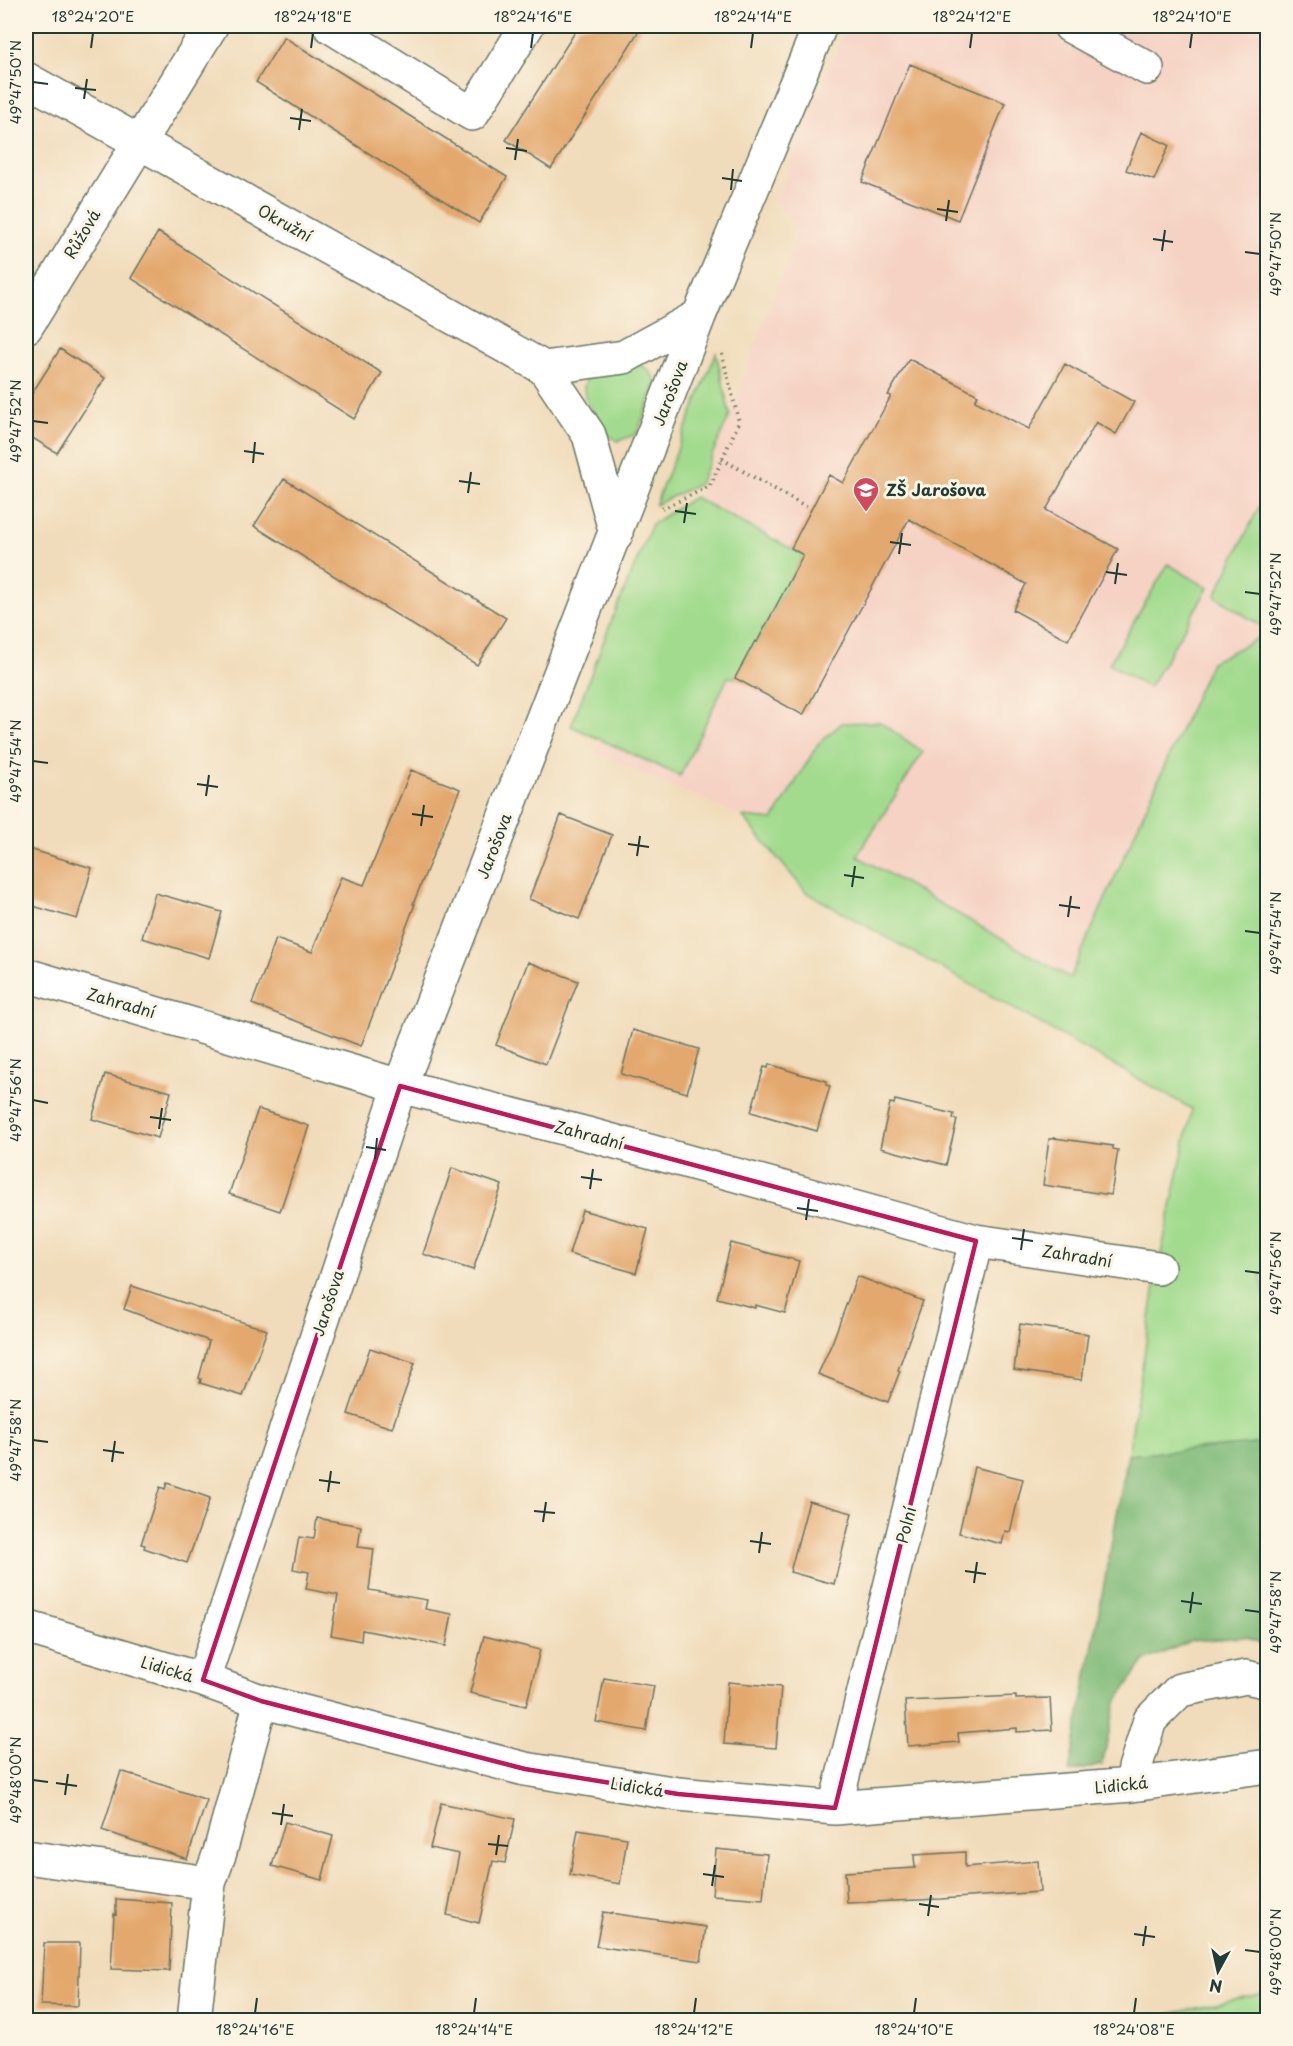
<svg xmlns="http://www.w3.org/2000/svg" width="1293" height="2046" font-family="'Playpen Sans',sans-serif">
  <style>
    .built { fill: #f5d2c3 }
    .green { fill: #a2db8e; stroke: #608c61; stroke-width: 1.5 }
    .forest { fill: #81bb79; stroke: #507c56; stroke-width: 1.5 }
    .building { fill: #e3a86d }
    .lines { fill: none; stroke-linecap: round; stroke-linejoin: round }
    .minor-casing { stroke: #687563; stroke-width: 36 }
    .path { stroke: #687563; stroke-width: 4; stroke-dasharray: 1.5 4.5; stroke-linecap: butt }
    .minor { stroke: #fff; stroke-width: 33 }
    .marked { fill: none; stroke: #c2185b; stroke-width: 4.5; stroke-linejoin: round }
    .ticks { fill: none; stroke: #1f3d34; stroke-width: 2 }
    .labels { text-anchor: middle; stroke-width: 6; stroke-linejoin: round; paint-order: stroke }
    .street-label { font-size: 16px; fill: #1f3d34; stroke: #fcf5e5 }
    .poi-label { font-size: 16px; font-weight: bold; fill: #1f3d34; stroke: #fcf5e5; text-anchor: start }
    .neatline { fill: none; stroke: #1f3d34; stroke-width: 2 }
    .ticks-label { font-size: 15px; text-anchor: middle; fill: #1f3d34 }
  </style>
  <rect width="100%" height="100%" fill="#fcf5e5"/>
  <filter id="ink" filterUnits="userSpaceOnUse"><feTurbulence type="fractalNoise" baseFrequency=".0167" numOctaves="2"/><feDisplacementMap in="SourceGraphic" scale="12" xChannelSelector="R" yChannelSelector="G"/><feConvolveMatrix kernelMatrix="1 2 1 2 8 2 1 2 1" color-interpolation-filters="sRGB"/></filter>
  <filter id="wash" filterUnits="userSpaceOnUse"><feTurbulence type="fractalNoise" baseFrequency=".008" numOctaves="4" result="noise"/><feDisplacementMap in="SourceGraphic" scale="24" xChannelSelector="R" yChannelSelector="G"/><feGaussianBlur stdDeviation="1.35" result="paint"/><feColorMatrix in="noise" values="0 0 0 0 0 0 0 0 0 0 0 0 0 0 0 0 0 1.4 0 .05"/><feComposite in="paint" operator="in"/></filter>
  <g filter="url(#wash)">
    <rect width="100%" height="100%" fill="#f0dcba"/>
    <path class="built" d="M846 26H1267V491L1215 596 1267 630V1072L1070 978 857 856 923 752 818 744 773 820 743 817 595 753 698 500 798 230 776 201Z"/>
    <path class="green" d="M716 353 730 415 699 484 655 505Z
      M636 364C646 366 652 372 656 382L637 434 618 441 605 433 585 397 584 386 589 375Z
      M1267 491 1268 630H1267L1215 596Z
      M694 497 803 555 757 642H755L735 678 728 677 680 776 571 726 611 622 652 524Z
      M1168 564 1208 588 1149 688 1109 664Z
      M1267 634 1268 1273 1260 1275 1268 1307 1267 1443 1128 1455 1158 1268 1192 1109 806 892 743 817 773 820 818 744 842 723 880 722 923 752 857 856 1070 978 1211 662Z
      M1267 1993V2020H1141Z"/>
    <path class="forest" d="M1267 1443V1646L1246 1637 1191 1641 1144 1661 1116 1702 1102 1765 1069 1772 1128 1455Z"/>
    <g id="blocks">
      <path class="building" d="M579 26H642L551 169 506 140Z
        M284 37 507 177 479 223 256 82Z
        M910 64 1005 103 958 220 862 182Z
        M1141 132 1169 145 1154 180 1126 170Z
        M158 232 382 373 354 419 131 278Z
        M60 349 105 378 57 453 26 434V403Z
        M909 359 978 395 975 401 1029 429 1065 364 1134 402 1116 434 1096 422 1046 510 1118 549 1068 640 1013 610 1026 584 909 519 803 715 735 678 755 641 757 642 803 555 791 548 829 475 843 483 891 396 888 395Z
        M284 479 506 618 477 665 254 526Z
        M411 770 460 789 413 904H415L361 1046 252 1004 276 939 312 952 341 877 364 885Z
        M561 815 612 835 579 919 529 899Z
        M26 848 92 868 77 919 26 904Z
        M155 893 222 912 209 958 142 938Z
        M528 962 578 981 546 1064 496 1045Z
        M633 1030 699 1049 687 1093 621 1074Z
        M769 1064 800 1074 827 1081 826 1085 830 1086 817 1131 751 1112 764 1067 768 1068Z
        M105 1074 171 1092 158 1138 92 1119Z
        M895 1100 954 1114 953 1119 957 1120 946 1165 880 1148 890 1103 894 1104Z
        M258 1109 309 1126 280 1211 229 1194Z
        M1054 1138 1113 1146V1149L1118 1150 1111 1195 1043 1185 1049 1139H1053Z
        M452 1168 502 1185 473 1270 423 1254Z
        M582 1210 648 1229 636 1273 569 1254Z
        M731 1243 799 1261 785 1313 755 1305V1308L717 1298Z
        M857 1276 923 1301 898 1370 900 1371 888 1402 818 1374 832 1343Z
        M132 1286 267 1330 243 1396 200 1383 201 1379 199 1378 209 1341 124 1309Z
        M1020 1324 1088 1334 1082 1380 1014 1370Z
        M370 1348 415 1363 392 1428 348 1414Z
        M974 1467 1023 1479 1010 1532 1005 1531 1002 1544 959 1533Z
        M167 1483 210 1498 187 1563 144 1548 145 1545 141 1544 160 1487 165 1489Z
        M809 1501 852 1513 834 1584 790 1572Z
        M317 1518 361 1526 358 1547 374 1549 369 1590 427 1600 425 1609 452 1614 446 1646 362 1630 361 1641 331 1635 338 1595 306 1589 309 1572 293 1569 299 1537 314 1539Z
        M484 1636 540 1650 526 1706 470 1693Z
        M604 1678 654 1686 646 1731 596 1722Z
        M728 1682 781 1687 776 1748 724 1744Z
        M1016 1696V1699L1050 1698 1052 1730 1017 1732V1728L958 1733 959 1742 908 1746 905 1701Z
        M121 1771 207 1800 187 1859 102 1830Z
        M441 1803 515 1819 505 1863 493 1861 479 1923 447 1915 459 1854 430 1848Z
        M285 1822 333 1836 322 1880 272 1866Z
        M578 1830 627 1838 620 1884 570 1875Z
        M716 1849 767 1854 763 1899 712 1895Z
        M965 1852V1867L1038 1861 1040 1892 941 1899 847 1903 845 1872 915 1868 914 1855Z
        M116 1899 172 1903 169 1971 111 1969 114 1914 116 1915Z
        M603 1912 706 1927 701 1961 596 1946Z
        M44 1943H80L78 2006 41 2005Z"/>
    </g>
  </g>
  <g filter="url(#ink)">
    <use href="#blocks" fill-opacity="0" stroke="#687563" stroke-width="1.5"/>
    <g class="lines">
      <g class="minor-casing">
        <path id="minor" d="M330 26 472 114 527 26
          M1070 26 1147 68
          M26 79 544 368 589 435 616 534
          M26 327 211 26
          M544 368 624 357 699 316
          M26 975 400 1086 591 1135 976 1241 1158 1268
          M26 1627 203 1680 261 1701 525 1769 678 1794 835 1808 1132 1785 1268 1766
          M203 1680 400 1086 699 316 820 26
          M1132 1785 1135 1768 1150 1720 1180 1690 1246 1677 1268 1682
          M835 1808 976 1241
          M26 1857 209 1883
          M194 2020 209 1883 220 1852 261 1701"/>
      </g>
      <path class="path" d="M722 459 811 510
        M662 509 710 486 739 422 722 354"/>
      <use href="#minor" class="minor"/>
    </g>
  </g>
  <path class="marked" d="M400 1086 976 1241 835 1808 678 1794 525 1769 261 1701 203 1680Z"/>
  <path class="ticks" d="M91 48 93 33M311 48 313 33M531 48 533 33M751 48 753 33M970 48 972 33M1190 48 1192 33M33 82 48 84M75 88 96 90M84 99 87 79M290 118 311 121M299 130 302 109M506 148 527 151M515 160 518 139M722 178 742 181M731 190 733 169M937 209 958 212M946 221 949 200M1153 239 1173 242M1162 251 1165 230M1245 252 1260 254M33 421 48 423M244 451 264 454M253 463 255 442M459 481 480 484M468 493 471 472M675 511 696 514M684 523 687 503M890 542 911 545M899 554 902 533M1106 572 1127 575M1115 584 1118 563M1245 592 1260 594M33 761 48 763M197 784 218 787M206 796 209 775M412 814 433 817M421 826 424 805M628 844 649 847M637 856 640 836M844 875 864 878M852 887 855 866M1059 905 1080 908M1068 917 1071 896M1245 931 1260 933M33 1100 48 1103M150 1117 171 1120M159 1129 162 1108M366 1147 386 1150M375 1159 377 1138M581 1177 602 1180M590 1189 593 1169M797 1208 818 1211M806 1220 809 1199M1012 1238 1033 1241M1021 1250 1024 1229M1245 1271 1260 1273M33 1440 48 1442M103 1450 124 1453M112 1462 115 1441M319 1480 340 1483M328 1492 331 1471M534 1511 555 1513M543 1522 546 1502M750 1541 771 1544M759 1553 762 1532M965 1571 986 1574M974 1583 977 1562M1181 1601 1202 1604M1245 1610 1260 1612M1190 1613 1193 1592M33 1780 48 1782M56 1783 77 1786M65 1795 68 1774M272 1813 293 1816M281 1825 284 1804M488 1844 508 1846M496 1855 499 1835M703 1874 724 1877M712 1886 715 1865M919 1904 939 1907M928 1916 931 1895M1134 1934 1155 1937M1143 1946 1146 1926M1245 1950 1260 1952M255 2013 257 1998M474 2013 476 1998M694 2013 696 1998M914 2013 916 1998M1134 2013 1136 1998"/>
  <defs>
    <g id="school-pin" transform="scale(1.35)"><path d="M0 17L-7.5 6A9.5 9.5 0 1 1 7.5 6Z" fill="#d1495b" stroke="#fcf5e5"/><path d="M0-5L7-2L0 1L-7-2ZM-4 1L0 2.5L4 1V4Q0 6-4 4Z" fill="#fff"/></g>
  </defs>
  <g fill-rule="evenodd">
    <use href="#school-pin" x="866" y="490"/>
  </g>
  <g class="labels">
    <g class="street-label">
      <text transform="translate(285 223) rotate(29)" y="6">Okružní</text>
      <text transform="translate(82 234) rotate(-59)" y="6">Růžová</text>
      <text transform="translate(670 393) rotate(-69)" y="6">Jarošova</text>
      <text transform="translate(494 846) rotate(-69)" y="6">Jarošova</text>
      <text transform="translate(121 1003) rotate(16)" y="6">Zahradní</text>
      <text transform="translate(589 1135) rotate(15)" y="6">Zahradní</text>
      <text transform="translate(1077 1256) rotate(9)" y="6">Zahradní</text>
      <text transform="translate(328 1303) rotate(-72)" y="6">Jarošova</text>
      <text transform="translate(906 1525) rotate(-76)" y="6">Polní</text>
      <text transform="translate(167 1669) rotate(17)" y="6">Lidická</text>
      <text transform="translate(1121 1785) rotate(-6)" y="6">Lidická</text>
      <text transform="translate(637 1787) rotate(9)" y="6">Lidická</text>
    </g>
    <g class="poi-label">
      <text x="886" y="496">ZŠ Jarošova</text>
    </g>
  </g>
  <rect width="1293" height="2046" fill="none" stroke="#fcf5e5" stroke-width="66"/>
  <g transform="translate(1218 1971) rotate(188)" stroke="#fcf5e5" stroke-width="4.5" paint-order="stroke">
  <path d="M0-4.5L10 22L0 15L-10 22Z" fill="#1f3d34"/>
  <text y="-9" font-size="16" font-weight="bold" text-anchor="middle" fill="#1f3d34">N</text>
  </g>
  <rect x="33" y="33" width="1227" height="1980" class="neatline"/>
  <g class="ticks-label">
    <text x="93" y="22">18°24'20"E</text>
    <text x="313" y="22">18°24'18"E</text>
    <text x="533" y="22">18°24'16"E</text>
    <text x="753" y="22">18°24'14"E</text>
    <text x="972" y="22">18°24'12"E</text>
    <text x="1192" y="22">18°24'10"E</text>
    <text transform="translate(16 82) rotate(-90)" y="5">49°47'50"N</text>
    <text transform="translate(1276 254) rotate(-90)" y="5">49°47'50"N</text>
    <text transform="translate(16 421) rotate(-90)" y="5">49°47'52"N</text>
    <text transform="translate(1276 594) rotate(-90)" y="5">49°47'52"N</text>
    <text transform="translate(16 761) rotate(-90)" y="5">49°47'54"N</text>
    <text transform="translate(1276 933) rotate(-90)" y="5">49°47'54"N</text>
    <text transform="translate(16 1100) rotate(-90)" y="5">49°47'56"N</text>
    <text transform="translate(1276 1273) rotate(-90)" y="5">49°47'56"N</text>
    <text transform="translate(16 1440) rotate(-90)" y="5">49°47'58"N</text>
    <text transform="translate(1276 1612) rotate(-90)" y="5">49°47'58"N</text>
    <text transform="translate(16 1780) rotate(-90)" y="5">49°48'00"N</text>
    <text transform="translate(1276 1952) rotate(-90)" y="5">49°48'00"N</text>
    <text x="255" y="2035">18°24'16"E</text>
    <text x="474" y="2035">18°24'14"E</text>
    <text x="694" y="2035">18°24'12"E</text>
    <text x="914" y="2035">18°24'10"E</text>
    <text x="1134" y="2035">18°24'08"E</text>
  </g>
</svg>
